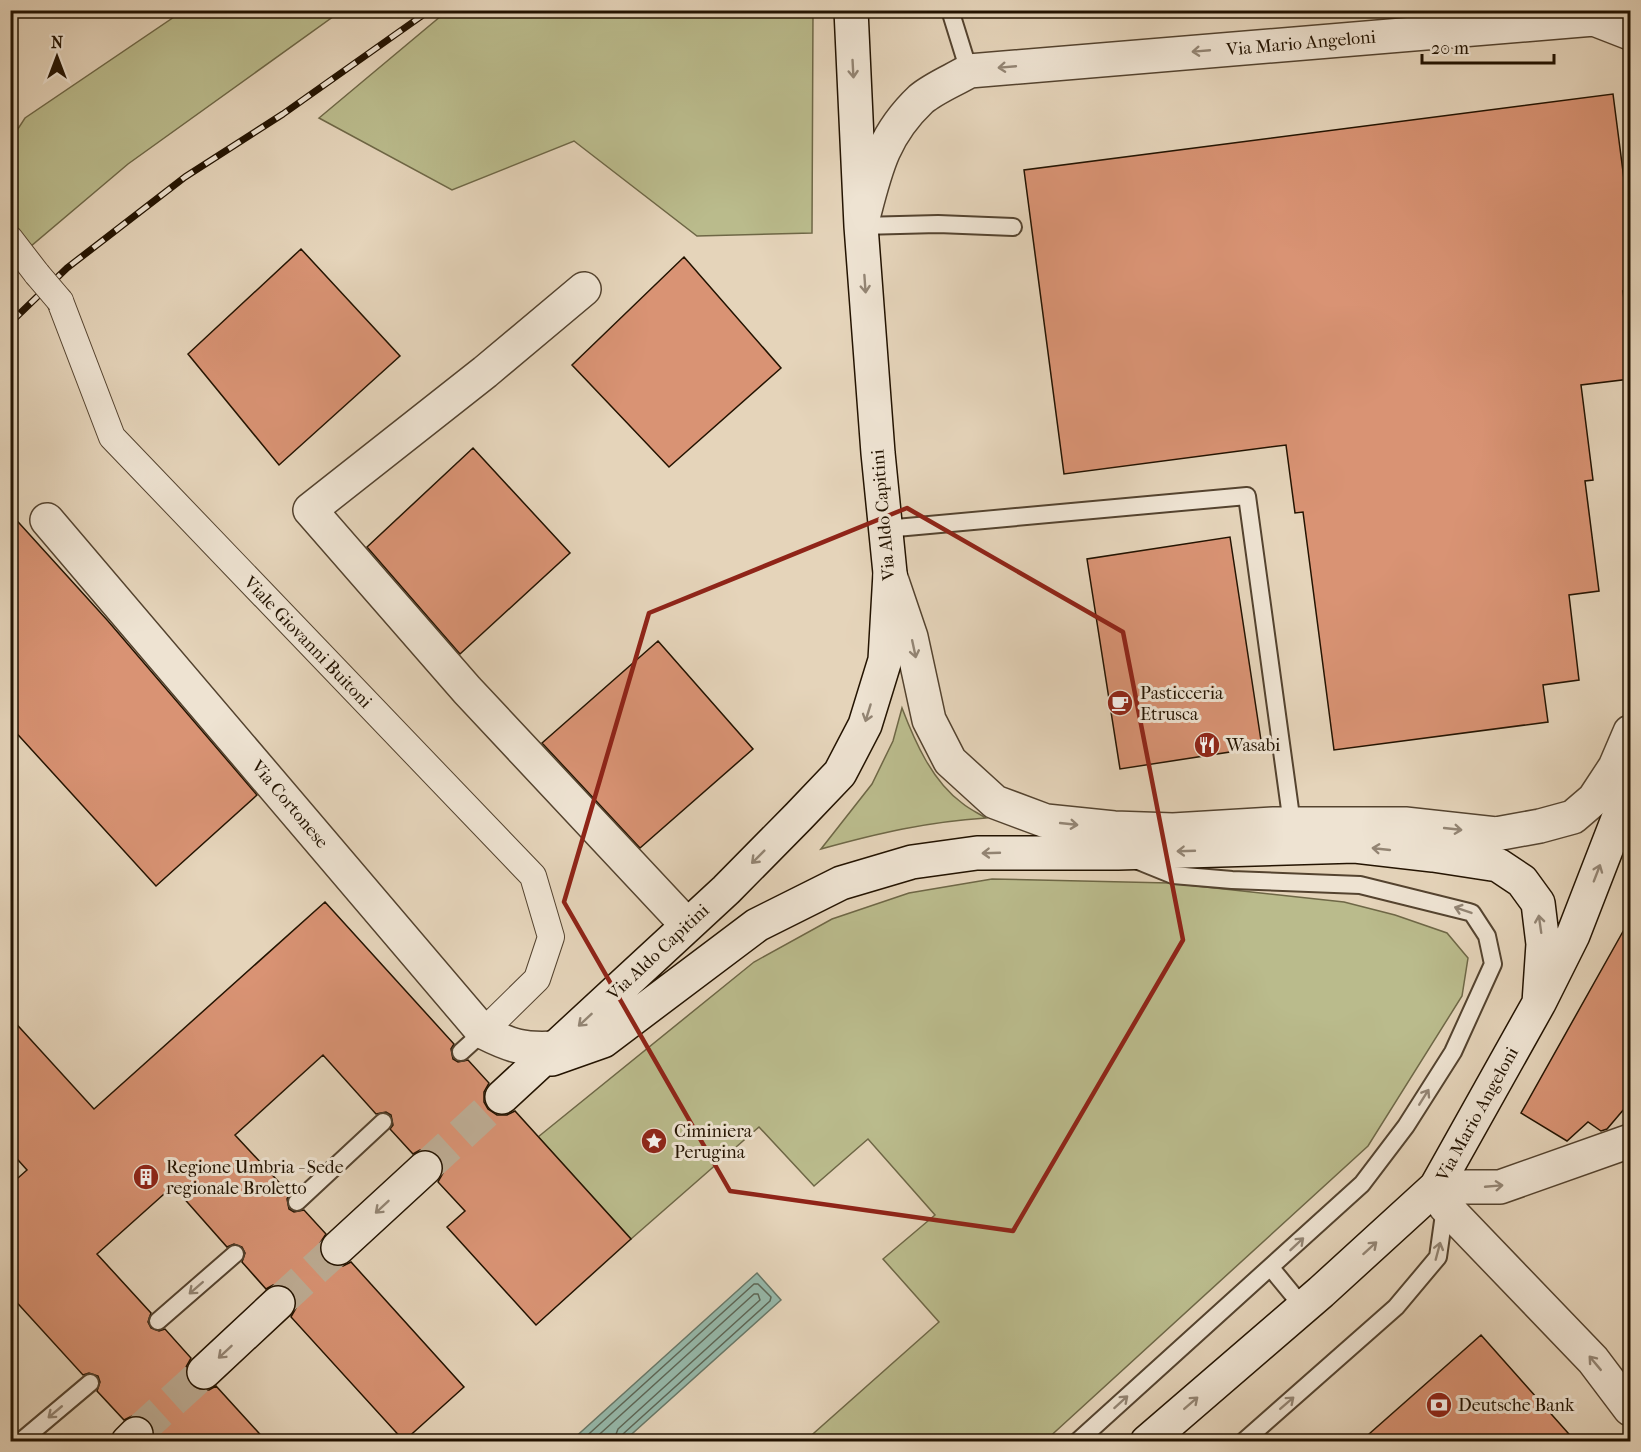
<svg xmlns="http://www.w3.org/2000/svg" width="1641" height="1452" font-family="'IM FELL French Canon',serif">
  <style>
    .green { fill: #babb8c; stroke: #6e6746; stroke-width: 1.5 }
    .water { fill: #96b9ab; stroke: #687767; stroke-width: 1.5 }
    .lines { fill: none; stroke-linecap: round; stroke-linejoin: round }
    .shore { stroke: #5c6656; stroke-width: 1.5 }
    .building { fill: #d99374; stroke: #231301; stroke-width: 1.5 }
    .secondary-tunnel { stroke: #bead95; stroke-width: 33; stroke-dasharray: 33 16; stroke-linecap: butt }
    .service-casing { stroke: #54432f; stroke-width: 20 }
    .pedestrian-casing { stroke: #54432f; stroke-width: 28 }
    .minor-casing { stroke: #54432f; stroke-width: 36 }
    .secondary-casing { stroke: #231301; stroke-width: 36 }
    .service { stroke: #eee3d2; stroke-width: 16 }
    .pedestrian { stroke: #eee3d2; stroke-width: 26 }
    .minor { stroke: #eee3d2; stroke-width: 33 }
    .secondary { stroke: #eee3d2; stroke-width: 33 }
    .rail-casing { stroke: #231301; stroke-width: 7 }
    .rail { stroke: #eee3d2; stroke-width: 4.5; stroke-dasharray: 14; stroke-linecap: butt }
    .pedestrian-bridge-casing { stroke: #54432f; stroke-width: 28; stroke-linecap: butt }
    .pedestrian-bridge { stroke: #eee3d2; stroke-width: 26 }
    .oneway { stroke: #938574 }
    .marked { fill: none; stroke: #8f2418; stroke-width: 4.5; stroke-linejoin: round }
    .labels { text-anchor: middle; stroke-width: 6; stroke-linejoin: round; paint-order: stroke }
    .street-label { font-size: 18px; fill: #231301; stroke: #eee3d2 }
    .poi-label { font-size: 18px; fill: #231301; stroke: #eee3d2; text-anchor: start }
  </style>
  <rect width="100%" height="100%" fill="#e5d4ba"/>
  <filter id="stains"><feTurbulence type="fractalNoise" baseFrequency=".00333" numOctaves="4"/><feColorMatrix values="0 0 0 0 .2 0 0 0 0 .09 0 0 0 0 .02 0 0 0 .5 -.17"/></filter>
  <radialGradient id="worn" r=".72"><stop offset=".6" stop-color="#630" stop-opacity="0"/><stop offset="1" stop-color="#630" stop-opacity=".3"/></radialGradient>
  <path class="green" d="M183 11H341L128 164 11 263 10 141 25 118Z
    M447 11H813L812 233 697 236 574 141 452 190 319 118Z
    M902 708C915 742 932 781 962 803 969 809 978 813 986 818 926 822 879 833 821 849L872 784 893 741Z
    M992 879 1169 883 1344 902 1395 915 1447 933 1468 958 1462 996 1368 1146 1045 1441H805L939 1322 883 1259 935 1215 868 1139 814 1186 759 1127 631 1239 538 1137 754 962 832 919 909 893Z"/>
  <path class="water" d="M757 1273 781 1300 624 1441H571Z"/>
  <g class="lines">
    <path class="shore" d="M580 1442 754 1284H758L771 1297 770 1301 623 1434 621 1442
      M591 1442 754 1294H758L760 1300 618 1429 613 1442"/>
  </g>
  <path class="building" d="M1613 94 1630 226V290L1623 291 1630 349V379L1581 385 1593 480 1585 481 1599 591 1569 595 1579 680 1543 685 1548 722 1334 750 1303 512 1295 513 1286 445 1064 474 1024 170Z
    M301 249 400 356 279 465 188 354Z
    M684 257 781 368 669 467 572 365Z
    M473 448 570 553 460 654 367 547Z
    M10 513 108 621 257 795 156 886 10 726Z
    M1230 537 1262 747 1120 769 1087 559Z
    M658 641 753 749 640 848 542 743Z
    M325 902 454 1044 451 1049 453 1059 458 1062 468 1060 489 1083 484 1092V1102L488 1109 497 1115H507L515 1111 631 1239 536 1325 447 1227 465 1211 438 1182 443 1173V1164L439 1156 430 1150H420L413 1154 390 1129 393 1125 391 1115 386 1112 376 1114 323 1055 235 1135 290 1194 287 1199 289 1209 294 1212 304 1210 326 1234 320 1243V1252L324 1260 333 1266H343L351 1262 464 1387 404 1441 291 1317 296 1308V1298L292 1291 283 1285H273L266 1289 242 1262 245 1253 242 1247 234 1244 227 1247 173 1186 97 1254 151 1313 148 1322 151 1328 159 1331 165 1329 191 1358 186 1367V1376L190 1384 199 1390H209L216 1386 267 1442H153L154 1430 150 1421 140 1416H132L124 1420 97 1391 100 1382 98 1376 89 1373 83 1375 10 1295V1185L27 1170 10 1151V1017L94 1109Z
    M1630 919V1102L1607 1129 1601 1131 1588 1122 1567 1141 1521 1113Z
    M1481 1335 1576 1442H1360Z"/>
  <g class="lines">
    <path class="secondary-tunnel" d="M425 1168 502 1097
      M278 1303 338 1248
      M136 1434 204 1372"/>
    <g class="service-casing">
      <path id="service" d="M950 10 969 71
        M861 226 938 224 1013 227
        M885 529 1247 496 1292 824
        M461 1052 483 1032
        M297 1202 383 1122
        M1271 1268 1303 1307
        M158 1321 235 1254
        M20 1442 90 1383
        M1077 1442 1362 1184 1406 1126 1453 1052 1493 964 1487 936 1472 913 1469 912 1360 885 1232 880 1173 875 1136 860
        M1243 1442 1396 1307 1438 1257 1445 1207"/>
    </g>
    <g class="pedestrian-casing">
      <path id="pedestrian" d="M10 239 37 274
        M60 301 112 437 533 876 551 937 537 979 483 1032"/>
    </g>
    <g class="minor-casing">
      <path id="minor" d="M864 214C876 167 884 134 921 99 934 88 954 80 969 71L1594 19 1630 33
        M584 289 485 372 310 510 467 690 687 925
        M47 520 483 1032C511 1046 523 1050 555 1048
        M890 575 911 637 929 720 950 761 995 802 1046 821 1114 828 1173 830 1273 824H1405L1496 834 1540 826 1573 817 1594 799 1615 767 1630 732
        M1630 1141 1500 1187H1436L1445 1206 1593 1360 1630 1409"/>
    </g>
    <g class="secondary-casing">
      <path id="secondary" d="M552 1059 603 1041 757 925 841 883 912 862 977 853H1118L1355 846 1433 855 1498 865 1522 881 1538 903 1543 944 1539 1003
        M502 1097 726 890 799 816 840 773 865 725 885 660 890 573 878 453 861 226 851 10
        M338 1248 425 1168
        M204 1372 278 1303
        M128 1442 136 1434
        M1147 1442 1321 1292 1436 1187 1539 1003 1573 935 1630 788"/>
    </g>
    <use href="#service" class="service"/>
    <use href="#pedestrian" class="pedestrian"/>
    <use href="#minor" class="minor"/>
    <use href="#secondary" class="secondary"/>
    <g class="rail-casing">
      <path id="rail" d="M10 323 67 268 185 177 283 114 430 10"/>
    </g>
    <use href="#rail" class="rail"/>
    <g class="pedestrian-bridge-casing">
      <path id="pedestrian-bridge" d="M37 274 60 301"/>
    </g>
    <use href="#pedestrian-bridge" class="pedestrian-bridge"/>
  </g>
  <defs><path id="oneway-shaft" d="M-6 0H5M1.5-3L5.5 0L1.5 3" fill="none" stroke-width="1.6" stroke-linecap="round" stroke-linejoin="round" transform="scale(1.5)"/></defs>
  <g class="oneway">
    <use href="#oneway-shaft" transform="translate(1201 51) rotate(175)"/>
    <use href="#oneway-shaft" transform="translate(1007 67) rotate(175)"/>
    <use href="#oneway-shaft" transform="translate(853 69) rotate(87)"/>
    <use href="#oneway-shaft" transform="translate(865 284) rotate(86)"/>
    <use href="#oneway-shaft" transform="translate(914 649) rotate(78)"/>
    <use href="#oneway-shaft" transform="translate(868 713) rotate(107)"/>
    <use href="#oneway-shaft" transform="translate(1069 824) rotate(6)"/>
    <use href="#oneway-shaft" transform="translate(1453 829) rotate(6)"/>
    <use href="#oneway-shaft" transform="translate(1381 849) rotate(-174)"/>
    <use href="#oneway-shaft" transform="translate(1186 851) rotate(178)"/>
    <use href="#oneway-shaft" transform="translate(991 853) rotate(178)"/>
    <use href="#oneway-shaft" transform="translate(758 857) rotate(135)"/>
    <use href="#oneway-shaft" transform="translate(1597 873) rotate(-69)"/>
    <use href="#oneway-shaft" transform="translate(1463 910) rotate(-161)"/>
    <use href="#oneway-shaft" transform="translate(1540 924) rotate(-98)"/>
    <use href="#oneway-shaft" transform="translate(585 1020) rotate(137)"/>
    <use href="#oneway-shaft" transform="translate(1424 1097) rotate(-58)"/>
    <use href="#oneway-shaft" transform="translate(1494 1186) rotate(-5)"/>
    <use href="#oneway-shaft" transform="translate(382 1207) rotate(137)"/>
    <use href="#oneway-shaft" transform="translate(1297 1244) rotate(-43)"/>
    <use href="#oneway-shaft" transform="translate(1370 1248) rotate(-42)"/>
    <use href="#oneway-shaft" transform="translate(1438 1251) rotate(-75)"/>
    <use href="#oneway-shaft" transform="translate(196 1288) rotate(139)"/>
    <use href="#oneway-shaft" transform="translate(225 1352) rotate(137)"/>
    <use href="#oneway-shaft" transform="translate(1595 1363) rotate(-130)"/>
    <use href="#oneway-shaft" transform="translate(1121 1402) rotate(-42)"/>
    <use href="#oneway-shaft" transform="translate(1191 1403) rotate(-41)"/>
    <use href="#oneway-shaft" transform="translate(1287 1403) rotate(-41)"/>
    <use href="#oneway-shaft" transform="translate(55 1412) rotate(140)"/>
  </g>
  <path class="marked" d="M907 508 1123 632 1183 940 1013 1231 730 1191 564 902 649 613Z"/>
  <defs>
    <g id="cafe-disc" transform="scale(1.35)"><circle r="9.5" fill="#8f2418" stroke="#eee3d2"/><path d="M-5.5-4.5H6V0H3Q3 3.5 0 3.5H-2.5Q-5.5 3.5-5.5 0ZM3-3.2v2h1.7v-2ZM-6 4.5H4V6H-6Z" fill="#fff"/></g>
    <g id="restaurant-disc" transform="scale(1.35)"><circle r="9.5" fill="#8f2418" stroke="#eee3d2"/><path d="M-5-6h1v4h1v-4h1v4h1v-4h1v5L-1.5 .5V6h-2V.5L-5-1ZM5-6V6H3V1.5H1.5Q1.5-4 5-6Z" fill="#fff"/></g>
    <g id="sight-disc" transform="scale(1.35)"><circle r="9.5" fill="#8f2418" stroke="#eee3d2"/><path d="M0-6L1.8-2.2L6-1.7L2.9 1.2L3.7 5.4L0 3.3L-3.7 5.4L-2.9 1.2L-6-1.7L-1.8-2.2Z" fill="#fff"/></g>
    <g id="building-disc" transform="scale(1.35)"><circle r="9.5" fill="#8f2418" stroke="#eee3d2"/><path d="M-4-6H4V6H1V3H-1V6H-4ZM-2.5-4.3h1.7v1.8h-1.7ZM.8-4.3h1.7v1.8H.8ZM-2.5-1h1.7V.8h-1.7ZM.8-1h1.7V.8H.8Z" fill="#fff"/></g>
    <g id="bank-disc" transform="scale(1.35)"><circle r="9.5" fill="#8f2418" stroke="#eee3d2"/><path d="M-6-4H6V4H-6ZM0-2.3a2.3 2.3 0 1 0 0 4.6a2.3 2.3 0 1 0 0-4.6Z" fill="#fff"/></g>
  </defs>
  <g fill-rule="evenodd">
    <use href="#cafe-disc" x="1120" y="703"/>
    <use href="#restaurant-disc" x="1207" y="745"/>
    <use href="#sight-disc" x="654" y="1141"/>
    <use href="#building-disc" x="146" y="1177"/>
    <use href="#bank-disc" x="1439" y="1405"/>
  </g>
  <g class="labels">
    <g class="street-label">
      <text transform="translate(1301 43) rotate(-5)" y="6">Via Mario Angeloni</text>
      <text transform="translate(883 515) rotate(-95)" y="6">Via Aldo Capitini</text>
      <text transform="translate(308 642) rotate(46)" y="6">Viale Giovanni Buitoni</text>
      <text transform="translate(290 804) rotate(50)" y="6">Via Cortonese</text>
      <text transform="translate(658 952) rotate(-43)" y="6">Via Aldo Capitini</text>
      <text transform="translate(1477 1114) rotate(-61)" y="6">Via Mario Angeloni</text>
    </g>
    <g class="poi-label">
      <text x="1140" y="699">Pasticceria<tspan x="1140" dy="21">Etrusca</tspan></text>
      <text x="1226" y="751">Wasabi</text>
      <text x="674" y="1137">Ciminiera<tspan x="674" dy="21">Perugina</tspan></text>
      <text x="166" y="1173">Regione Umbria - Sede<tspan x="166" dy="21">regionale Broletto</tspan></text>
      <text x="1458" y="1411">Deutsche Bank</text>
    </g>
  </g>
  <rect width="1641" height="1452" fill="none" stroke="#e5d4ba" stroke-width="36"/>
  <rect x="12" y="12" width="1617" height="1428" fill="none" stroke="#231301" stroke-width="3"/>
  <rect x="18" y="18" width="1605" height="1416" fill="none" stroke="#231301" stroke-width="1.5"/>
  <g transform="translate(57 57)" stroke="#eee3d2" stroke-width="4.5" paint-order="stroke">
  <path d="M0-4.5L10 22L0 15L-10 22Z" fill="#231301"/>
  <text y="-9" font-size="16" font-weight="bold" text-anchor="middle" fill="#231301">N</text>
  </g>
  <path d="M1422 54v9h132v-9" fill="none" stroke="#231301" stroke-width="3"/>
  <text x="1431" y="54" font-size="18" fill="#231301" stroke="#eee3d2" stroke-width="4.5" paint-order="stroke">20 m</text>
  <rect width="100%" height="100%" filter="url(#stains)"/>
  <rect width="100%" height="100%" fill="url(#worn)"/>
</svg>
